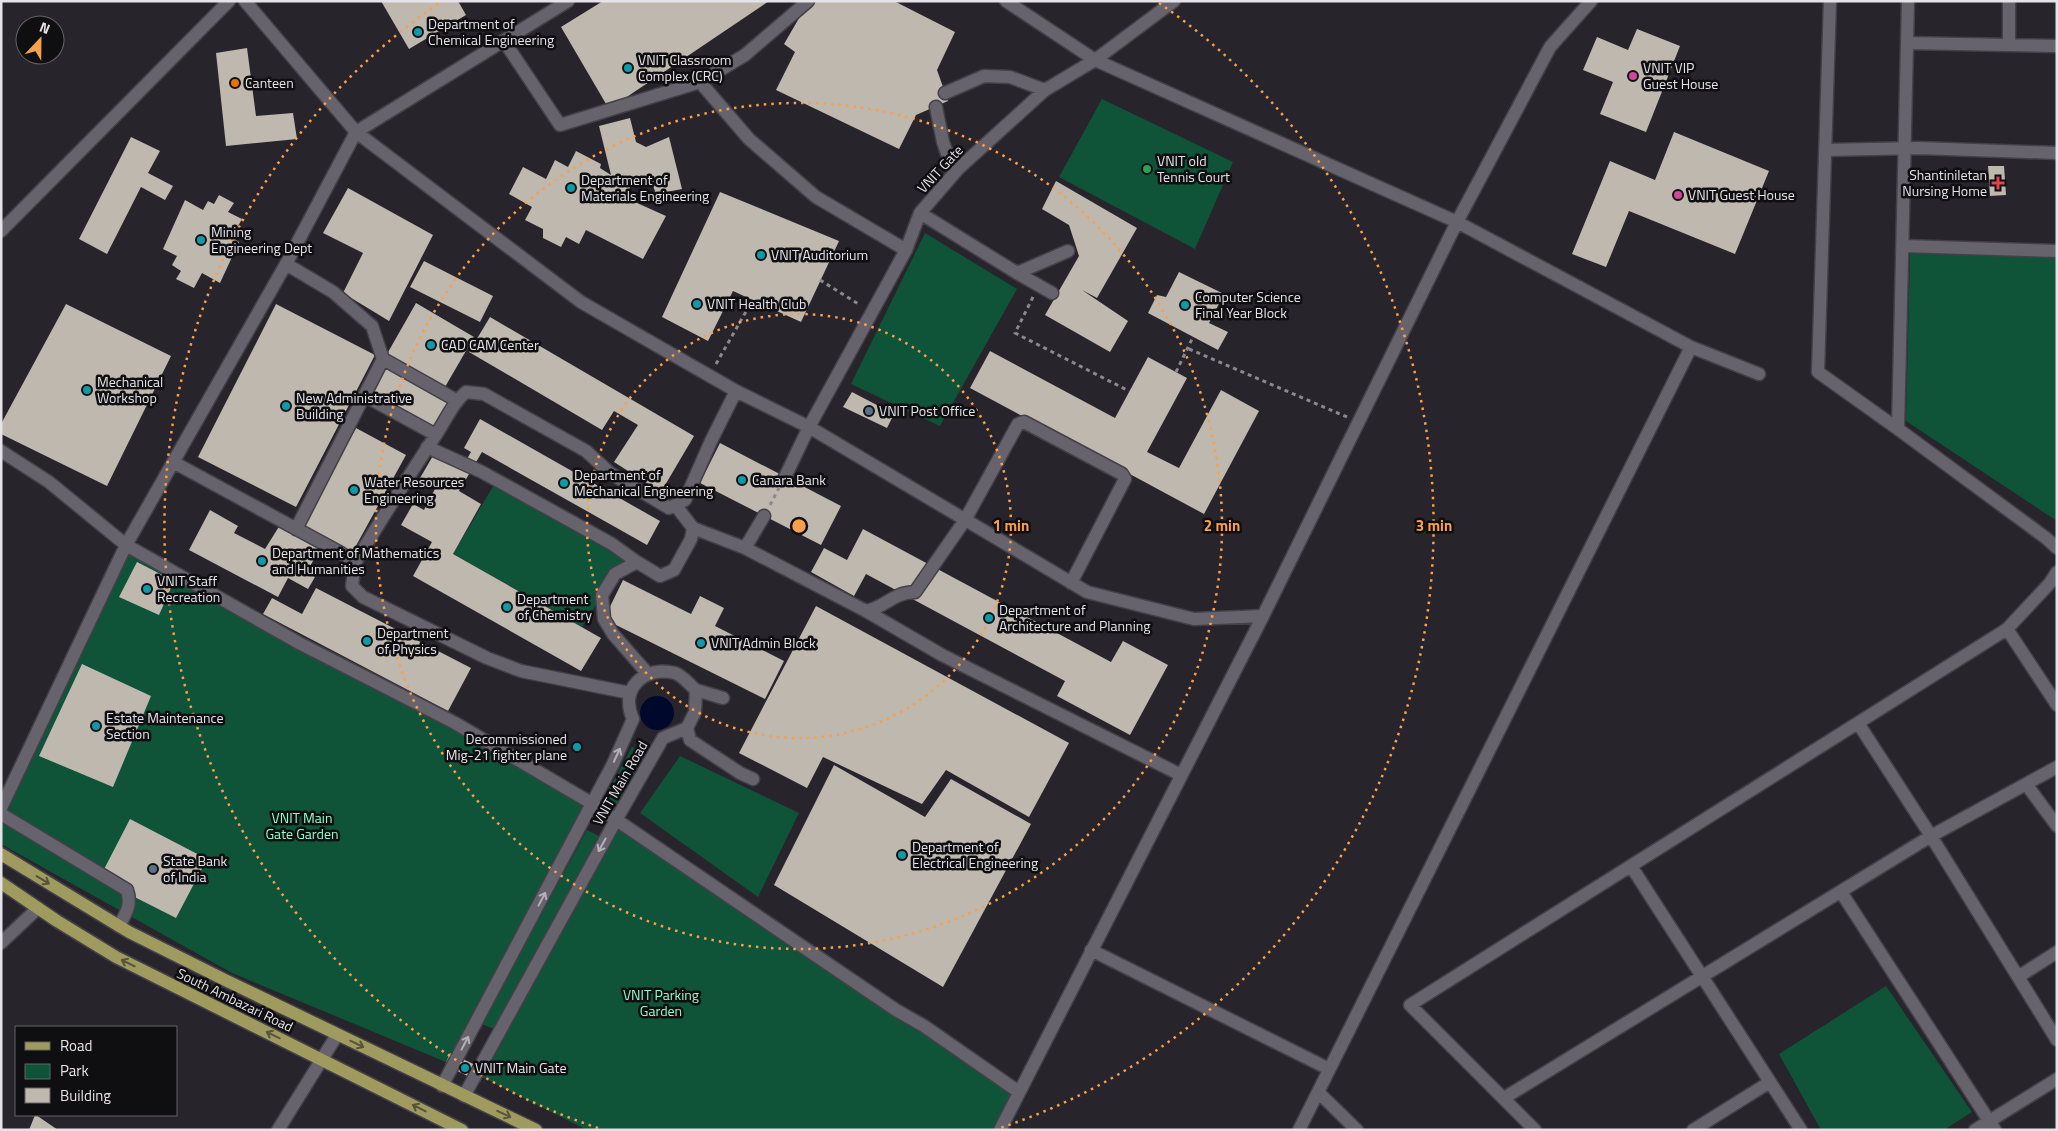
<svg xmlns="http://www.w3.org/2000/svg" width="2058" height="1131" font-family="'Titillium Web',sans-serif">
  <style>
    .green { fill: #0f5338 }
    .water { fill: #00092c }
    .building { fill: #bfb8ae }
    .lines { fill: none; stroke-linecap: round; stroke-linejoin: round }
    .minor-casing { stroke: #434047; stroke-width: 15 }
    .major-casing { stroke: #434047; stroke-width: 15 }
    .path { stroke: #8b898f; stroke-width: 3; stroke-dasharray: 4 4; stroke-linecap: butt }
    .minor { stroke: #67636d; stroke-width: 12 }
    .major { stroke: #9f9b5e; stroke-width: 12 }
    .oneway { stroke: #b3b0b7 }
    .oneway2 { stroke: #575438 }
    .ring { fill: none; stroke: #f9a04c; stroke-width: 2.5; stroke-dasharray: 2.5 5 }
    .culture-dot { fill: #0f9aa8; stroke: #0f0e11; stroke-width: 2 }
    .hotel-dot { fill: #d1479c; stroke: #0f0e11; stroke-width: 2 }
    .food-dot { fill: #e8710a; stroke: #0f0e11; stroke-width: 2 }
    .leisure-dot { fill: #2e9e5b; stroke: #0f0e11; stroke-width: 2 }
    .health-dot { fill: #e0444e; stroke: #0f0e11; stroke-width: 2 }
    .service-dot { fill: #5c6f8a; stroke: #0f0e11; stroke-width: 2 }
    .labels { text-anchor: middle; stroke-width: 5; stroke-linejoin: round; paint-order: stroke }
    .poi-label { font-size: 14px; fill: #e5e3e8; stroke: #0f0e11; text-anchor: start }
    .street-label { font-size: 14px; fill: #e5e3e8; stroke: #0f0e11 }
    .park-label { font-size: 14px; fill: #91fec8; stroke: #0f0e11 }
    .centre { fill: #f9a04c; stroke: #0f0e11; stroke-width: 2.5 }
    .ring-label { font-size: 15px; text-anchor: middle; font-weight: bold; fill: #f9a04c; stroke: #0f0e11; stroke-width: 5; stroke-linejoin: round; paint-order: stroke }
  </style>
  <rect width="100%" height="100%" fill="#27242c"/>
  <path class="green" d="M1102 99 1233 162 1195 249 1059 177Z
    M925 233 1017 289 940 426 851 384Z
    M1910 252 2057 258V521L1906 421Z
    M495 483 624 560 582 627 453 554Z
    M126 545 593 804 453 1065 232 973 1 844V826Z
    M632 747 648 755 613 814 601 804Z
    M680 756 799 813 758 897 640 813Z
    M616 820 1019 1092 999 1130H587L476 1074Z
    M587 830 599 836 494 1029 482 1024Z
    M1886 986 1972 1112 1944 1130H1821L1779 1054Z"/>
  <path class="water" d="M640 713a17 17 0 1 1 34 0a17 17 0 1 1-34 0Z"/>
  <path class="building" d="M381 1H458L466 15 409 49Z
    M603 1H769L609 109 561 27Z
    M809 1H894L955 32 937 70 948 101 916 115 899 149 776 90 795 52 784 44Z
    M1637 29 1680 46 1646 132 1600 114 1613 82 1583 70 1597 37 1628 50Z
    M247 48 256 116 293 113 297 139 226 146 216 53Z
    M630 118 636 142 646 147 669 137 682 189 656 194 651 180 630 187 626 198 666 216 643 259 586 230 579 244 566 237 561 247 543 238V229L525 220 532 207 509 194 523 167 546 179 555 160 568 167 576 151 601 164 600 168 611 175 599 126Z
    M1674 132 1769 171 1735 254 1629 211 1606 267 1572 254 1610 161 1655 180Z
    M131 137 160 151 148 173 173 186 165 200 141 187 107 254 79 239Z
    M1988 166H2004L2006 195 1990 196Z
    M1056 181 1137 228 1097 298 1082 290 1128 321 1110 352 1045 315 1079 256 1069 225 1042 209Z
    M348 188 433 235 389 321 343 293 363 253 323 233Z
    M720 192 839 241 801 322 733 291 708 341 662 317Z
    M219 195 234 203 228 212 242 219 232 237 239 242 220 283 202 273 194 288 176 279 181 271 172 265 177 256 163 249 185 200 203 210 208 201 214 204Z
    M424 261 493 296 480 322 410 287Z
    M1179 272 1224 294 1209 323 1228 332 1218 350 1148 313 1157 295 1166 297Z
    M416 303 474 337 445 387 387 354Z
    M66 304 171 356 107 486 1 434V424Z
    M276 304 375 355 296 507 198 457Z
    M490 317 694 436 661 492 614 462 638 425 614 411 602 430 469 352Z
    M990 351 1115 418 1148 357 1187 378 1147 452 1179 468 1221 390 1259 411 1204 514 970 388Z
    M384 363 451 399 434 430 367 394Z
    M852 392 894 414 887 428 843 407Z
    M480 419 660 521 647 545 482 452 459 491 481 504 453 554 601 638 581 671 413 576 432 542 401 525 413 504 424 510 436 487 420 478 434 454 461 469 471 452 464 448Z
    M356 428 406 455 352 553 302 525Z
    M720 443 841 506 821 545 700 483Z
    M210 510 238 526 234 533 265 549 280 525 320 548 307 572 315 577 308 589 288 578 278 597 189 550Z
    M863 529 1111 662 1123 641 1168 665 1130 735 1057 696 1065 681 866 574 854 596 811 572 824 548 847 560Z
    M137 562 174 581 159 615 119 597Z
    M623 580 691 614 700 596 724 608 715 626 784 661 765 699 604 619Z
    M316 588 471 668 448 711 263 614 272 598 302 614Z
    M816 606 1069 743 1029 817 946 770 922 804 823 757 807 788 739 753Z
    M82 664 151 696 113 787 39 756Z
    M834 765 925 817 951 779 1031 824 943 987 774 885Z
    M130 819 207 859 176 918 99 879Z
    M450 1053 486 1070 480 1082 445 1065Z
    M35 1115H36L58 1130H29Z"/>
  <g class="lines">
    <g class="minor-casing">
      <path id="minor" d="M245 1 356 132 581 302 736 391 809 427 1087 592 1194 619 1263 616
        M1006 1 1095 60 1457 222 1691 347 1759 374
        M1830 1 1818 372 1898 429 2046 538 2057 548
        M504 41 560 125 700 82 745 55 808 1
        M1907 43 2057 46
        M2009 45V1
        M700 82 749 139 816 197 906 250
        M945 93 984 76 1010 77 1045 90
        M936 107 943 142 954 173
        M1826 150 1919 148 2057 153
        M920 213 1017 273 1068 251
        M1 231 229 1
        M1903 246 2057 251
        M286 264 333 292 372 326 383 359 296 529
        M1017 273 1052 293
        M383 359 456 400
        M365 396 436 435
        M1898 429 1908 1
        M427 447 482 472 612 544 637 562
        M1 451 49 482 126 545 299 643 455 723 593 804 896 1010 924 1026 1019 1092
        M173 462 341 553 355 563 352 586 363 597 487 658 521 671 630 693
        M785 477 809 427 906 250 920 213 958 169 1045 90 1095 60 1174 1
        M693 528 745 548 866 611C887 607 891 593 915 592L965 520 1018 424 1024 422 1122 474 1125 479 1071 583
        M745 548 764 516
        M355 563C382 518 410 474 439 430 448 416 453 403 466 392L484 394 586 451 610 473 669 508 685 500 711 441 736 391
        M866 611 942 655 1181 775
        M2007 629 2057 705
        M648 674 613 634 604 619 602 595 615 574 637 562 660 576 674 570 691 539 693 528 676 506
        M696 690 723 698
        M1858 723 1931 836 2057 1040
        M687 728 690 740 740 773 753 779
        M2026 784 2057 826
        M1 808 126 545 286 264 356 132 568 1
        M1 814 127 890C132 905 126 913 119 926
        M1631 866 1801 1130
        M1841 892 1995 1130
        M1 943 38 908
        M1091 950 1329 1069
        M2018 977 2057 952
        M442 1086 613 764 633 719C619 689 644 665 675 673 682 675 690 685 696 690L695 712 687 728 663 738 616 820 464 1096
        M1318 1092 1357 1130
        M1504 1098 1931 836 2057 767
        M278 1130 337 1035
        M1000 1130 1263 616 1457 222 1550 47 1591 1
        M1299 1130 1691 347
        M1535 1130 1410 1005 2007 629 2050 583 2057 572
        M1693 1130 1770 1082
        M1975 1130 2057 1079"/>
    </g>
    <g class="major-casing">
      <path id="major" d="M1 854 129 932 225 980 536 1130
        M1 883 57 921 116 957 462 1130"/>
    </g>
    <path class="path" d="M820 280 860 305
      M1033 297 1015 333 1129 391
      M1189 349 1347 417
      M716 364 752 301
      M1176 372 1193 337
      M770 505 779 488"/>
    <use href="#minor" class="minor"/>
    <use href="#major" class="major"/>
  </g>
  <defs><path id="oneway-shaft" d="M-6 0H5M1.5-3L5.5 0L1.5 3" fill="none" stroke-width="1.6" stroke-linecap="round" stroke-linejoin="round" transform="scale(1.25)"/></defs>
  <g class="oneway">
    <use href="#oneway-shaft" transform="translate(617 755) rotate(-65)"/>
    <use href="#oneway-shaft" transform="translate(602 845) rotate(119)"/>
    <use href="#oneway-shaft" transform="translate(542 899) rotate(-62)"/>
    <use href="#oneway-shaft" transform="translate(465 1043) rotate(-62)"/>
  </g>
  <g class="oneway2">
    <use href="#oneway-shaft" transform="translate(43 880) rotate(31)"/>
    <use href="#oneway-shaft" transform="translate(128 963) rotate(-154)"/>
    <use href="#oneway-shaft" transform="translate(273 1035) rotate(-154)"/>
    <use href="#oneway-shaft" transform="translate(357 1044) rotate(26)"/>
    <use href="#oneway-shaft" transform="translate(419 1108) rotate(-153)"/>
    <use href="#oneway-shaft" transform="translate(504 1114) rotate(25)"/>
  </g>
  <g class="ring">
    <circle cx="799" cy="526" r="212"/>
    <circle cx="799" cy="526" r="423"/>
    <path d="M598 1128A635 635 0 0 1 439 3M1159 3A635 635 0 0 1 1000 1128"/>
  </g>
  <g class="culture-dot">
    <circle cx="418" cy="32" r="5"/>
    <circle cx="628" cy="68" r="5"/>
    <circle cx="571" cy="188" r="5"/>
    <circle cx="201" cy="240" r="5"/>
    <circle cx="761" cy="255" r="5"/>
    <circle cx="697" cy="304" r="5"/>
    <circle cx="1185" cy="305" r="5"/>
    <circle cx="431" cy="345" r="5"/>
    <circle cx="87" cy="390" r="5"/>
    <circle cx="286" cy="406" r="5"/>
    <circle cx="742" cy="480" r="5"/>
    <circle cx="564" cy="483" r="5"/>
    <circle cx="354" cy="490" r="5"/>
    <circle cx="262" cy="561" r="5"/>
    <circle cx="147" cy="589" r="5"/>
    <circle cx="507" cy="607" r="5"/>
    <circle cx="989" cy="618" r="5"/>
    <circle cx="367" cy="641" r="5"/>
    <circle cx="701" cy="643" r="5"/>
    <circle cx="96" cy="726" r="5"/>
    <circle cx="577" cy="747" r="5"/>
    <circle cx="902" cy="855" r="5"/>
    <circle cx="465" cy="1068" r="5"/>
  </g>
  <g class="hotel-dot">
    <circle cx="1633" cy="76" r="5"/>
    <circle cx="1678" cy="195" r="5"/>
  </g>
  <circle class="food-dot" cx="235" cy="83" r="5"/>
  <circle class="leisure-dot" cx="1147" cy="169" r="5"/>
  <path class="health-dot" d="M1995.5 175.5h5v5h5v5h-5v5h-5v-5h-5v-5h5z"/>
  <g class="service-dot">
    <circle cx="869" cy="411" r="5"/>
    <circle cx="153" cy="869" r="5"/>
  </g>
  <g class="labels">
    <g class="poi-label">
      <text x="428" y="29">Department of<tspan x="428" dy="16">Chemical Engineering</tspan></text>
      <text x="638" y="65">VNIT Classroom<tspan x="638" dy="16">Complex (CRC)</tspan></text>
      <text x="1643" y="73">VNIT VIP<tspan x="1643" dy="16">Guest House</tspan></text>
      <text x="245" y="88">Canteen</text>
      <text x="1157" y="166">VNIT old<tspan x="1157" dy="16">Tennis Court</tspan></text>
      <text x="1987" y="180" text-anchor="end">Shantiniletan<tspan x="1987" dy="16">Nursing Home</tspan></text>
      <text x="581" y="185">Department of<tspan x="581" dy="16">Materials Engineering</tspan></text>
      <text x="1688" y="200">VNIT Guest House</text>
      <text x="211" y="237">Mining<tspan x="211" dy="16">Engineering Dept</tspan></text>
      <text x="771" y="260">VNIT Auditorium</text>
      <text x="1195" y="302">Computer Science<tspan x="1195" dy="16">Final Year Block</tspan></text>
      <text x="707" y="309">VNIT Health Club</text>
      <text x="441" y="350">CAD CAM Center</text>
      <text x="97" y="387">Mechanical<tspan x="97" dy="16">Workshop</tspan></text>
      <text x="296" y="403">New Administrative<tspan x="296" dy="16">Building</tspan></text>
      <text x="879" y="416">VNIT Post Office</text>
      <text x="574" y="480">Department of<tspan x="574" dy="16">Mechanical Engineering</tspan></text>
      <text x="752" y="485">Canara Bank</text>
      <text x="364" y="487">Water Resources<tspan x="364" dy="16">Engineering</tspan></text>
      <text x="272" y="558">Department of Mathematics<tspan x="272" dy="16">and Humanities</tspan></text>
      <text x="157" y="586">VNIT Staff<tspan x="157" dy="16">Recreation</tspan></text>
      <text x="517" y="604">Department<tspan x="517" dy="16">of Chemistry</tspan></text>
      <text x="999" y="615">Department of<tspan x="999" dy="16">Architecture and Planning</tspan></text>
      <text x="377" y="638">Department<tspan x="377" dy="16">of Physics</tspan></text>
      <text x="711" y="648">VNIT Admin Block</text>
      <text x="106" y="723">Estate Maintenance<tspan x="106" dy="16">Section</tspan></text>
      <text x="567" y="744" text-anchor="end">Decommissioned<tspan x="567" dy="16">Mig-21 fighter plane</tspan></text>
      <text x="912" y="852">Department of<tspan x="912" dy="16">Electrical Engineering</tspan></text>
      <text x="163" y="866">State Bank<tspan x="163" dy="16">of India</tspan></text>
      <text x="475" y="1073">VNIT Main Gate</text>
    </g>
    <g class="street-label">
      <text transform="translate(940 169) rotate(-47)" y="5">VNIT Gate</text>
      <text transform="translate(620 783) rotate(-60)" y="5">VNIT Main Road</text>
      <text transform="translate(235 1000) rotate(26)" y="5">South Ambazari Road</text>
    </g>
    <g class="park-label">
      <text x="302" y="823">VNIT Main<tspan x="302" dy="16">Gate Garden</tspan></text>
      <text x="661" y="1000">VNIT Parking<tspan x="661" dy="16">Garden</tspan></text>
    </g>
  </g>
  <circle cx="799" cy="526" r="8" class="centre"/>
  <g class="ring-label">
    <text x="1011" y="531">1 min</text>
    <text x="1222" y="531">2 min</text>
    <text x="1434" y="531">3 min</text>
  </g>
  <rect width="2058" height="1131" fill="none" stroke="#e5e3e8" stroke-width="5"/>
  <rect x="15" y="1026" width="162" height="90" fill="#0f0e11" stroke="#656367"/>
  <rect x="25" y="1042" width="25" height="8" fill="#9f9b5e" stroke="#656367"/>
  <text x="60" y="1051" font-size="15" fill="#e5e3e8">Road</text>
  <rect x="25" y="1064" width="25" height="15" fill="#0f5338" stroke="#656367"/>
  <text x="60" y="1076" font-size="15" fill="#e5e3e8">Park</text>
  <rect x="25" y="1088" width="25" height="15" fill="#bfb8ae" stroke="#656367"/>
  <text x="60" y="1101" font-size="15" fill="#e5e3e8">Building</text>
  <g transform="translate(40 40) rotate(22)"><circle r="24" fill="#0f0e11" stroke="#656367"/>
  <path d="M0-4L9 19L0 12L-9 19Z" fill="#f9a04c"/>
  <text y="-8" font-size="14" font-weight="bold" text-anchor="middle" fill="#e5e3e8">N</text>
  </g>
</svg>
